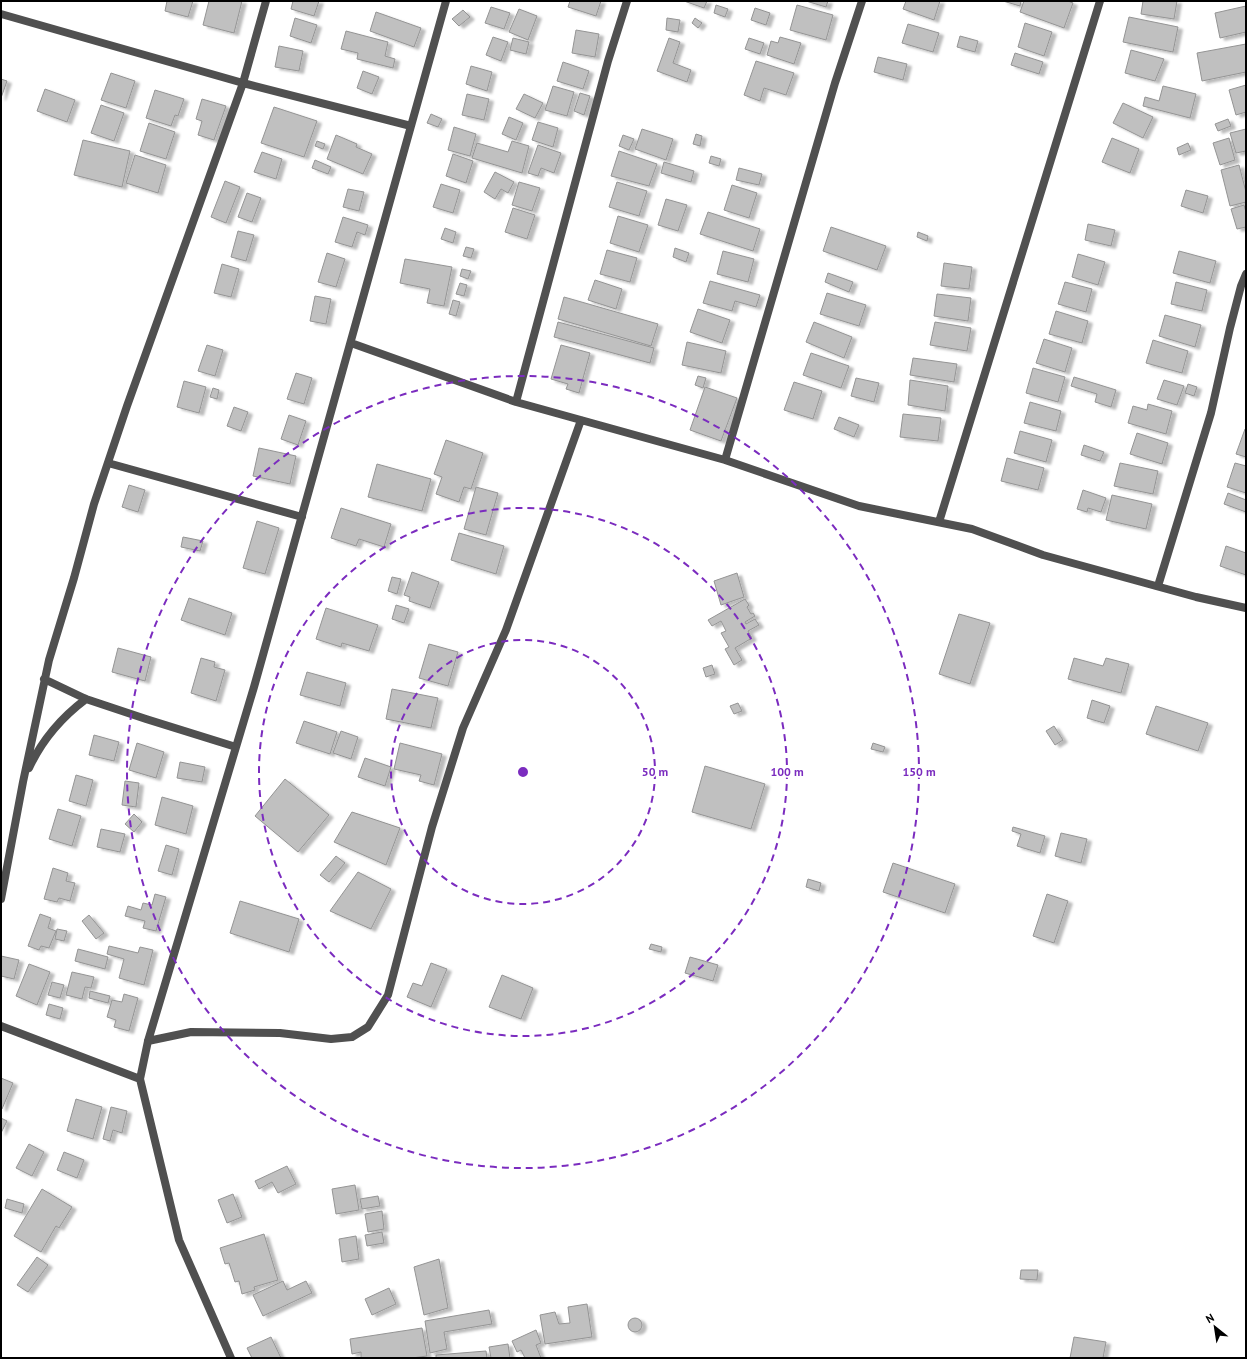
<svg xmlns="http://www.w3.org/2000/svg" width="1247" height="1359" font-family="'PT Sans',sans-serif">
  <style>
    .building { fill: #c0c0c0; stroke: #949494; filter: url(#shadow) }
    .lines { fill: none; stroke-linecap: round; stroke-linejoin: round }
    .minor { stroke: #505050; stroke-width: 8 }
    .ring { fill: none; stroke: #7b2cbf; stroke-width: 2; stroke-dasharray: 7 5 }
    .centre { fill: #7b2cbf; stroke: #fff; stroke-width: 2 }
    .ring-label { font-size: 12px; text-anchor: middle; font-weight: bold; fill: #7b2cbf; stroke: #fff; stroke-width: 3.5; stroke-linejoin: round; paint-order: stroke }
  </style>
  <defs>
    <filter id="shadow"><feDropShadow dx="4.5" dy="2.5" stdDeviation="1" flood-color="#0004"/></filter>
  </defs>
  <rect width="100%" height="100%" fill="#fff"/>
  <path class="building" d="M167 1H193L188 17 165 11Z
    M209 1H242L234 33 203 25Z
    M293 1H319L314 16 291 9Z
    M570 1H601L596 16 568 7Z
    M684 1H707L704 8Z
    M806 1H828L826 7Z
    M906 1H940L934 20 903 9Z
    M1003 1H1021L1020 6Z
    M1024 1H1068L1073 3 1064 28 1020 12Z
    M1143 1H1177L1174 19 1141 14Z
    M716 5 728 9 725 17 714 13Z
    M797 5 833 15 826 40 790 30Z
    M1246 6V32L1220 38 1215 13Z
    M491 7 510 13 504 29 485 23Z
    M755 8 770 13 766 25 751 20Z
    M519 9 537 16 528 40 509 32Z
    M463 10 470 17 459 26 452 19Z
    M376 12 421 28 414 47 370 31Z
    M1129 17 1178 27 1173 52 1123 42Z
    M295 18 317 25 311 43 290 36Z
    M667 18 680 20 678 32 666 30Z
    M695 18 702 23 698 28 692 23Z
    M1025 23 1052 32 1044 56 1018 47Z
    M908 24 939 33 933 52 902 43Z
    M576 30 599 34 595 57 572 53Z
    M346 31 388 42 385 56 395 59 393 68 357 59 358 53 341 49Z
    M960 36 978 41 975 52 957 47Z
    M493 37 508 42 501 61 486 55Z
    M780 37 801 43 794 64 767 55 771 41 778 43Z
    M513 38 529 42 526 54 510 50Z
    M669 38 680 42 673 63 691 70 687 82 657 71Z
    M749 38 764 43 760 54 745 49Z
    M1246 44V72L1202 81 1197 53Z
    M279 46 303 51 299 71 275 67Z
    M1131 50 1164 59 1155 81 1125 73Z
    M1015 53 1043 62 1039 74 1011 65Z
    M878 57 907 64 903 80 874 72Z
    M756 61 794 73 786 95 764 88 760 101 744 95Z
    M563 62 589 71 583 89 557 81Z
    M471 66 492 72 487 91 466 84Z
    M363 71 379 77 372 94 357 88Z
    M111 73 135 81 126 108 101 100Z
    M1 79 7 81 1 98Z
    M1246 85V112L1236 115 1229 90Z
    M553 86 574 92 567 116 545 110Z
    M1163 86 1196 94 1190 118 1143 106 1145 97 1159 101Z
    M45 89 75 100 67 122 37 111Z
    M155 90 184 99 178 116 175 115 171 126 146 118Z
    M580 93 590 96 584 115 574 111Z
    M467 94 489 99 484 120 462 115Z
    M524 94 543 103 535 118 516 109Z
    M202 99 226 106 214 140 198 135 202 121 196 119Z
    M1123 103 1153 117 1143 138 1113 123Z
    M101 105 124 113 114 141 91 133Z
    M274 107 317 121 304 157 261 143Z
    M431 114 442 119 438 127 427 123Z
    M509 117 523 123 516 140 502 134Z
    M1228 119 1231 126 1218 131 1215 124Z
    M538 122 558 128 553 147 532 140Z
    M149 123 175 132 166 159 140 151Z
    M454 127 476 134 470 156 448 150Z
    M642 129 673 139 666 160 635 149Z
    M1246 129V151L1236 153 1230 133Z
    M696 134 702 136 700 146 693 144Z
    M336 135 357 144 356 147 372 154 363 174 327 159Z
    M623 135 634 139 629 150 619 146Z
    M1112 138 1139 149 1130 173 1102 162Z
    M1229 138 1235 160 1220 165 1213 143Z
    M83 140 130 151 122 187 74 175Z
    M317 141 325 144 323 149 315 146Z
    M512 141 529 146 522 173 472 158 477 143 508 152Z
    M1188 143 1191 150 1179 155 1177 148Z
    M538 145 561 153 554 173 541 168 538 176 528 173Z
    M619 151 657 164 649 186 611 176Z
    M262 152 282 159 276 179 254 172Z
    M453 154 473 161 466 183 446 176Z
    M135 155 166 165 158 193 126 183Z
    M711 156 721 159 719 166 709 163Z
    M315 160 331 167 328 174 312 168Z
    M664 162 694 171 691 182 661 173Z
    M1239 165 1246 192V202L1230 206 1221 170Z
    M739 168 762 174 759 185 736 180Z
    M495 172 514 182 508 193 501 189 495 199 484 192Z
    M225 181 240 187 226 223 211 217Z
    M519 182 540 188 532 211 512 205Z
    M617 182 647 191 639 216 609 207Z
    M441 184 460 190 453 213 433 207Z
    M732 185 757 193 749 218 724 210Z
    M348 189 364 192 359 211 343 207Z
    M1186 190 1208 196 1203 213 1181 206Z
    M247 193 261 198 252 222 238 217Z
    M666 199 687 205 678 231 658 225Z
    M1244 205 1246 212V227L1237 229 1231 209Z
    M513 208 535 215 527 239 505 232Z
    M708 212 760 229 753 251 700 234Z
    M618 216 648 225 639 252 610 243Z
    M343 217 368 225 365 235 357 232 352 247 335 242Z
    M1088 224 1115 230 1111 246 1085 240Z
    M831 227 886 246 877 270 823 251Z
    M445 228 456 232 453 243 441 239Z
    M238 231 254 235 246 261 231 257Z
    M918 232 928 236 927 241 917 237Z
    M466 247 474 249 471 258 463 256Z
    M675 248 689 253 686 262 673 257Z
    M607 250 637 258 630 282 600 274Z
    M723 251 754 259 748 282 717 274Z
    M1179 251 1216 261 1210 283 1173 273Z
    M327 253 345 259 336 287 318 282Z
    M1078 254 1105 262 1098 285 1072 277Z
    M405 259 452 267 444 306 427 303 430 289 400 283Z
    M944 263 972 267 969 289 941 286Z
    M222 264 239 269 231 297 214 293Z
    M462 269 471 271 468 279 460 276Z
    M828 273 853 282 849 292 825 282Z
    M595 280 622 289 616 309 588 300Z
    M710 281 760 295 756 307 735 301 732 311 703 303Z
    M1065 282 1092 289 1086 312 1058 304Z
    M1176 282 1207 290 1202 311 1171 304Z
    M460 283 467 285 464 296 456 294Z
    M827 293 866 305 859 326 820 314Z
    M937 294 971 298 968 321 934 316Z
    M315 296 331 299 326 324 310 321Z
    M564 297 658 324 651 346 558 319Z
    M453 300 460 302 456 316 449 314Z
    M698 309 730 320 722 343 690 332Z
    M1056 311 1088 321 1082 343 1049 334Z
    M1165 315 1201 325 1195 347 1159 336Z
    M558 322 654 348 650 363 554 337Z
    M814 322 852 337 844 358 806 342Z
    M935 322 971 328 967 351 930 345Z
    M1044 339 1072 348 1065 372 1036 363Z
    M1153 340 1188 351 1182 373 1146 363Z
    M687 342 726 351 721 373 682 365Z
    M207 345 223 350 215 376 198 371Z
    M561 345 590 353 579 393 566 389 568 384 551 379Z
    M811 353 849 366 841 388 803 375Z
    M913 358 957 364 954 382 910 375Z
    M1033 368 1065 377 1058 402 1026 393Z
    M296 373 312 378 304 404 287 399Z
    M698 376 706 378 703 388 695 385Z
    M1074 377 1116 390 1111 407 1095 402 1097 394 1071 386Z
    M856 378 879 383 874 402 851 396Z
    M910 380 948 386 945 411 908 405Z
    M1164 380 1184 386 1177 405 1157 399Z
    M184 381 206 387 199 413 177 407Z
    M794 382 822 391 813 419 784 410Z
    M1188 384 1197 387 1194 396 1185 393Z
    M705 387 737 398 721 441 690 430Z
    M213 388 219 390 217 399 210 397Z
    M1030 402 1061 411 1056 431 1024 423Z
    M1148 404 1172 411 1166 434 1128 423 1133 406 1147 410Z
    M234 407 248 412 241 431 227 426Z
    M903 414 941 418 938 441 900 437Z
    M289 415 306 421 298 445 281 439Z
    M839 417 859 425 854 437 834 429Z
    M1245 429H1246V457L1236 454Z
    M1020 431 1052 440 1046 462 1014 453Z
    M1137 433 1168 443 1162 464 1130 454Z
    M446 440 483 453 471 489 464 487 459 502 436 494 442 477 434 474Z
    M1084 445 1104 452 1100 461 1081 455Z
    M259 448 296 456 290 484 253 476Z
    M1007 458 1044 468 1038 490 1001 481Z
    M1120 463 1158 471 1153 494 1114 486Z
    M1235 463 1246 466V493L1227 487Z
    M377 464 431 479 422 511 368 497Z
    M129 485 145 490 138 512 122 507Z
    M476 487 498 493 486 535 464 529Z
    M1083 490 1106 498 1101 512 1088 508 1087 512 1077 509Z
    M1228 493 1246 500V512L1224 504Z
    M1112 495 1152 504 1146 529 1106 520Z
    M341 508 391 524 384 547 359 539 356 546 331 538Z
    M257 521 279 528 265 574 243 568Z
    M459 533 504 546 496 574 451 560Z
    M183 537 203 541 200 551 181 547Z
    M1226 546 1246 553V575L1220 566Z
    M412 572 439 582 430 608 409 601 410 597 404 595Z
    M737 573 744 597 721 605 714 581Z
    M392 577 401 579 397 594 388 591Z
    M189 598 232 613 225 635 181 620Z
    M745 599 749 605 747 607 751 614 753 613 755 616 745 622 746 624 755 619 759 625 748 631 752 638 735 648 742 660 734 665 725 649 729 647 721 633 726 631 721 621 712 626 708 620Z
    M396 605 409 609 404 623 392 619Z
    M326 608 378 625 369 651 342 643 341 647 316 639Z
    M959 614 990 623 970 684 939 674Z
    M429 644 458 652 448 686 419 678Z
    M118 648 151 657 145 681 112 672Z
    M201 658 215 662 214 667 225 670 216 701 191 693Z
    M1074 658 1103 666 1106 658 1129 664 1121 693 1068 679Z
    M712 665 715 674 706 677 703 668Z
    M307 672 346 683 340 706 300 695Z
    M392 689 438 698 431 728 386 719Z
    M1092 700 1110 706 1104 723 1087 718Z
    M738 703 742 711 734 714 730 706Z
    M1156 706 1208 723 1198 751 1146 734Z
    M304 721 337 732 330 754 296 743Z
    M1054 726 1063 740 1055 745 1046 731Z
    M341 731 358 737 351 759 333 753Z
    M94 735 119 742 114 761 89 755Z
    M137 743 164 752 156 778 129 770Z
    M400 743 442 754 434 785 419 781 421 775 394 769Z
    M873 743 885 747 883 752 871 749Z
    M365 758 391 767 385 786 358 777Z
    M180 762 205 767 202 782 177 778Z
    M705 766 765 784 751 829 692 812Z
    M76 775 93 780 86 806 69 801Z
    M285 779 329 815 298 852 255 816Z
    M125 781 139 783 136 807 122 805Z
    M162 797 193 806 186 834 155 825Z
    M58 809 81 816 72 846 49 839Z
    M352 812 400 828 386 865 334 842Z
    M134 814 142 822 134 832 125 824Z
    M1013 827 1045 836 1040 853 1017 846 1021 834 1012 831Z
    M101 829 125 834 120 852 97 847Z
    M1061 833 1087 839 1081 863 1055 856Z
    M166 845 179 849 172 875 158 871Z
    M336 856 345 863 329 882 320 875Z
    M893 863 955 884 945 913 883 892Z
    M53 868 68 873 66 881 75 883 70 901 59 898 57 902 44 899Z
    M358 872 391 889 371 929 330 911Z
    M808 879 821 883 819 891 806 887Z
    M155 894 166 897 156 931 143 928 145 921 125 916 128 906 141 910 143 903 152 905Z
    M1047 894 1068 901 1054 943 1033 936Z
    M240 901 299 919 289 952 230 933Z
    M40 914 51 918 48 928 56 931 49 948 41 946 39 950 28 946Z
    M89 915 104 933 96 939 82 921Z
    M57 929 67 931 64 941 55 939Z
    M651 944 662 947 661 952 649 949Z
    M109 946 138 953 140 947 153 950 144 985 119 978 124 959 107 954Z
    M78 949 108 957 105 969 75 961Z
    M1 956 19 960 14 979 1 976Z
    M690 957 718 965 713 981 685 973Z
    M431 963 447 969 431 1007 407 997 413 983 422 986Z
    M29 964 50 972 37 1005 16 996Z
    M72 972 94 977 91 988 85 987 82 999 66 995Z
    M502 975 533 988 521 1019 489 1007Z
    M52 982 64 985 60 998 48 995Z
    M90 991 110 996 108 1003 89 998Z
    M124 994 138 998 129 1031 114 1027 116 1020 107 1017 112 1000 122 1002Z
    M49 1004 63 1008 60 1019 46 1015Z
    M1 1078 13 1083 2 1109 1 1108Z
    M76 1099 102 1107 93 1139 67 1131Z
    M111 1107 127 1111 122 1133 113 1130 110 1141 103 1139Z
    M1 1118 7 1121 1 1133Z
    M29 1144 44 1152 32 1176 16 1168Z
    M64 1152 84 1160 77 1178 57 1170Z
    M287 1166 296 1184 278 1193 272 1182 259 1189 255 1181Z
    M355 1185 359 1210 336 1214 332 1189Z
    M42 1189 72 1207 59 1228 56 1226 41 1252 14 1236Z
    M233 1194 242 1217 227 1223 218 1200Z
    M378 1196 380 1206 362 1209 360 1199Z
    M7 1199 24 1204 22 1213 5 1208Z
    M382 1211 384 1229 368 1232 365 1214Z
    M382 1232 384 1243 367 1246 365 1235Z
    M264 1234 278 1280 254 1287 255 1290 242 1294 239 1281 235 1282 229 1263 225 1264 220 1248Z
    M356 1236 359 1259 342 1262 339 1239Z
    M37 1257 48 1265 28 1292 17 1285Z
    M439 1259 448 1308 424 1315 414 1267Z
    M1021 1270H1038L1037 1280 1020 1279Z
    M283 1281 287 1290 306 1281 312 1293 263 1316 253 1295Z
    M389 1288 396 1304 372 1315 365 1299Z
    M587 1304 592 1337 545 1344 540 1315 555 1312 559 1324 570 1323 568 1307Z
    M489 1310 492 1324 444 1332 447 1349 430 1353 425 1321Z
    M628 1325a7 7 0 1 1 14 0a7 7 0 1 1-14 0Z
    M422 1328 427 1356 412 1358H361V1352L352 1354 350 1339Z
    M536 1330 541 1343 536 1345 541 1358H525L521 1350 517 1352 512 1341Z
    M271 1337 281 1358H252L247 1348Z
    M1074 1337 1106 1342 1103 1358H1070Z
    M508 1344 510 1358H491L489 1347Z
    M486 1351 487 1358H436V1355Z"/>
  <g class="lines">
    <path class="minor" d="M1 14 243 83 411 126
      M351 343 516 402 725 460 859 506 972 529 1043 555 1196 597 1246 608
      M516 402 608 61 627 1
      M725 460 835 83 862 1
      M108 463 302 517
      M939 522 1100 1
      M1158 586 1211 413 1230 328 1241 286 1246 274
      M44 679 86 699 146 719 236 747
      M29 768C42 740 62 717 86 699
      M1 899 23 782 49 660 74 578 94 504 127 406 243 83 266 1
      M1 1026 140 1079
      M148 1041 191 1032 280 1033 331 1039 352 1037 368 1027 388 995 432 827 463 728 506 630 581 420
      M231 1358 179 1240 140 1079 148 1041 254 687 446 1"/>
  </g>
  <g class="ring">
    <circle cx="523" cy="772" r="132"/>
    <circle cx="523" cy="772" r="264"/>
    <circle cx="523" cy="772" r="396"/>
  </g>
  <circle cx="523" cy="772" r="6" class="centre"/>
  <g class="ring-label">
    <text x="655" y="776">50 m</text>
    <text x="787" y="776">100 m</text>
    <text x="919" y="776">150 m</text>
  </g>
  <rect width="1247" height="1359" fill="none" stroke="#000000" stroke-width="4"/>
  <g transform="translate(1215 1327) rotate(330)" stroke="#ffffff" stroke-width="3" paint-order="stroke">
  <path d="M0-3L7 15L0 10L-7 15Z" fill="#000000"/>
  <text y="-6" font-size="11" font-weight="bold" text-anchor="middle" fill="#000000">N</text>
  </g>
</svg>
